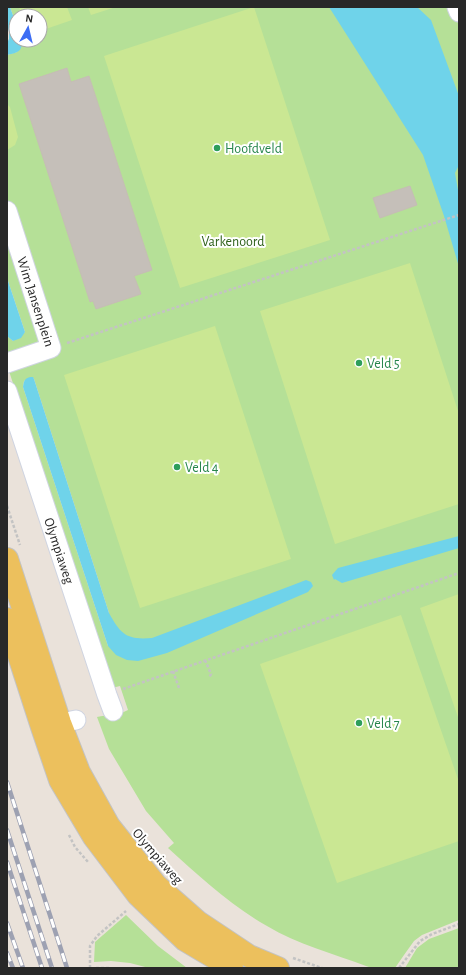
<svg xmlns="http://www.w3.org/2000/svg" width="466" height="975" font-family="'Alegreya Sans',sans-serif">
  <style>
    .green { fill: #b5e097; fill-rule: evenodd }
    .pitch { fill: #cae793 }
    .water { fill: #6fd3ea }
    .building { fill: #c5bfb9; stroke: #c5beb4 }
    .lines { fill: none; stroke-linecap: round; stroke-linejoin: round }
    .minor-casing { stroke: #cfd4e1; stroke-width: 21 }
    .major-casing { stroke: #c3c3c3; stroke-width: 24 }
    .path { stroke: #c3c3c3; stroke-width: 2.5; stroke-dasharray: 3 2; stroke-linecap: butt }
    .minor { stroke: #fff; stroke-width: 19 }
    .major { stroke: #ecc05d; stroke-width: 22 }
    .rail-casing { stroke: #9da1b2; stroke-width: 4.5 }
    .rail { stroke: #fff; stroke-width: 3; stroke-dasharray: 9; stroke-linecap: butt }
    .leisure-dot { fill: #2e9e5b; stroke: #fff; stroke-width: 1.5 }
    .labels { text-anchor: middle; stroke-width: 4; stroke-linejoin: round; paint-order: stroke }
    .leisure-label { font-size: 14px; fill: #27864d; stroke: #fff; text-anchor: start }
    .park-label { font-size: 14px; fill: #2f611b; stroke: #fff }
    .street-label { font-size: 14px; fill: #282828; stroke: #fff }
  </style>
  <rect width="100%" height="100%" fill="#eae2da"/>
  <path class="green" d="M10 7H459V920L422 935 414 941 404 955 395 968H372L366 966C334 954 297 944 267 926 230 905 199 876 168 848L174 843 146 811 109 749 97 717C107 715 118 715 128 710L120 686 112 688 9 371 7 354V336L13 341 25 332 7 278V55L17 52 22 42 21 40H40V16H16V24ZM32 377 34 379 109 613 108 646 23 387 24 381Z
    M126 915 158 946 187 968H149L130 963 111 961 94 962 95 942Z
    M459 928V968H405L417 948 429 939Z"/>
  <path class="pitch" d="M19 7H67L72 20 40 31V16H22Z
    M88 7H116L91 15Z
    M254 7 330 240 180 288 104 56Z
    M7 104 10 107 18 137 15 145 7 150Z
    M410 263 459 414V504L335 544 260 311Z
    M215 326 291 559 140 608 64 375Z
    M459 594V720L420 608Z
    M401 615 459 782V841L337 883 260 664Z"/>
  <path class="water" d="M7 7H10L16 24V40H21C24 52 16 53 7 55V43L9 39V32L7 24Z
    M329 7H417L431 20 459 96V165L455 173 459 196V267L444 216 423 155Z
    M7 278 25 332 21 338 13 341 7 336Z
    M30 377H33L34 379 109 613C121 635 127 640 152 638L293 585 306 580 311 582 313 586 308 592 167 653 138 661 127 660 116 655 108 646 23 387C24 381 24 379 30 377Z
    M459 536V548L342 583 335 579 334 580 332 575 338 568Z"/>
  <path class="building" d="M67 68 71 82 89 76 152 270 134 276 141 294 96 309 93 301 90 302 19 84Z
    M410 186 417 205 380 218 373 198Z"/>
  <g class="lines">
    <g class="minor-casing">
      <g id="minor">
        <path d="M457 7 459 12"/>
        <path id="s1" d="M7 211 51 348 7 363"/>
        <path id="s2" d="M7 391 107 695 113 711"/>
        <path d="M46 726 76 720"/>
      </g>
    </g>
    <g class="major-casing">
      <path id="major" d="M7 559 60 723 79 772 109 826 156 885 198 922 249 956 278 968
        M7 619 42 727 60 780 94 837 138 895 185 940 232 968"/>
    </g>
    <path class="path" d="M67 343 459 215
      M7 506 20 545
      M205 660 211 674 209 678
      M173 671 179 688
      M123 689 459 573
      M69 835 75 847 88 862
      M293 958 322 968
      M90 968V946L97 936 126 911
      M96 968H109
      M399 968 420 941 432 934 459 924"/>
    <use href="#minor" class="minor"/>
    <use href="#major" class="major"/>
    <g class="rail-casing">
      <path id="rail" d="M7 782 67 968
        M7 830 52 968
        M7 862 42 968
        M7 923 23 968
        M7 953 13 968"/>
    </g>
    <use href="#rail" class="rail"/>
  </g>
  <g class="leisure-dot">
    <circle cx="217" cy="148" r="4"/>
    <circle cx="359" cy="363" r="4"/>
    <circle cx="177" cy="467" r="4"/>
    <circle cx="359" cy="723" r="4"/>
  </g>
  <g class="labels">
    <g class="leisure-label">
      <text x="225" y="153">Hoofdveld</text>
      <text x="367" y="368">Veld 5</text>
      <text x="185" y="472">Veld 4</text>
      <text x="367" y="728">Veld 7</text>
    </g>
    <g class="park-label">
      <text x="233" y="246">Varkenoord</text>
    </g>
    <g class="street-label">
      <text dy="5" stroke="none"><textPath href="#s1" startOffset="95">Wim Jansenplein</textPath></text>
      <text dy="5" stroke="none"><textPath href="#s2" startOffset="168">Olympiaweg</textPath></text>
      <text transform="translate(158 856) rotate(49)" y="5">Olympiaweg</text>
    </g>
  </g>
  <rect width="466" height="975" fill="none" stroke="#282828" stroke-width="16"/>
  <g transform="translate(28 28) rotate(8)"><circle r="19" fill="#ffffff" stroke="#a9a9a9"/>
  <path d="M0-3L7 15L0 10L-7 15Z" fill="#3d6df4"/>
  <text y="-6" font-size="11" font-weight="bold" text-anchor="middle" fill="#282828">N</text>
  </g>
</svg>
